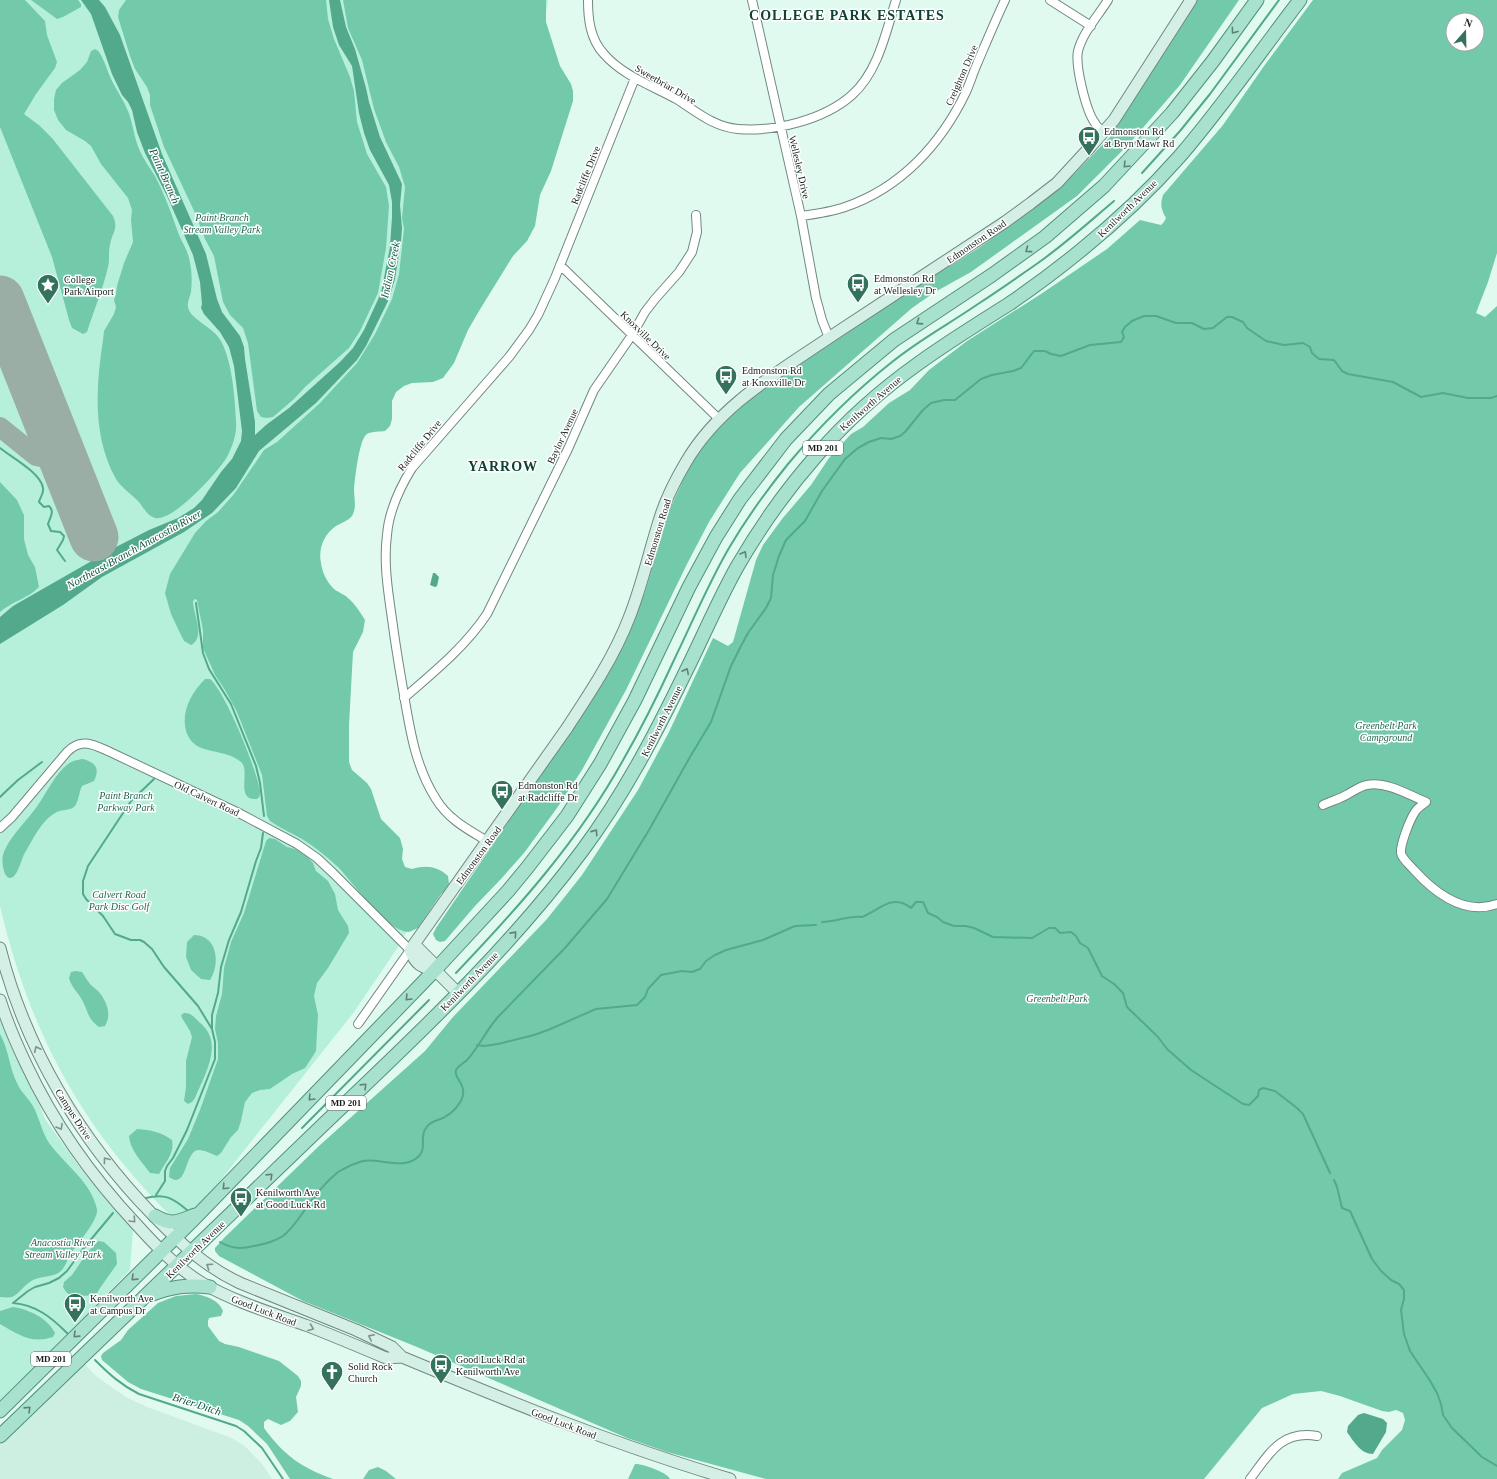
<svg xmlns="http://www.w3.org/2000/svg" width="1497" height="1479" font-family="Georgia,serif">
  <style>
    .built { fill: #cdefe1 }
    .green { fill: #b6f0da }
    .forest { fill: #73caab; fill-rule: evenodd }
    .water { fill: #52a98c }
    .lines { fill: none; stroke-linecap: round; stroke-linejoin: round }
    .stream { stroke: #52a98c; stroke-width: 2 }
    .taxiway { stroke: #9baea6; stroke-width: 20 }
    .runway { stroke: #9baea6; stroke-width: 49 }
    .street-casing { stroke: #71887f; stroke-width: 10 }
    .secondary-casing { stroke: #71887f; stroke-width: 13 }
    .primary-casing { stroke: #50917b; stroke-width: 15 }
    .street { stroke: #fff; stroke-width: 8 }
    .secondary { stroke: #d4f0e6; stroke-width: 11 }
    .primary { stroke: #a8e1ce; stroke-width: 13 }
    .oneway { stroke: #608176 }
    .oneway2 { stroke: #7f938c }
    .labels { text-anchor: middle; stroke-width: 3; stroke-linejoin: round; paint-order: stroke }
    .shield { fill: #fff; stroke: #5d6461; stroke-width: 1 }
    .shield-label { font-size: 9px; font-weight: bold; fill: #18211d }
    .street-label { font-size: 10px; fill: #18211d; stroke: #fff }
    .poi-label { font-size: 10px; fill: #18211d; stroke: #fff; text-anchor: start }
    .park-label { font-size: 10px; font-style: italic; fill: #236550; stroke: #fff }
    .water-label { font-size: 11px; font-style: italic; fill: #09533f; stroke: #fff }
    .district-label { font-size: 14px; font-weight: bold; letter-spacing: 1px; fill: #0f4233; stroke: #fff }
  </style>
  <rect width="100%" height="100%" fill="#e1faf0"/>
  <path class="built" d="M80 1359 97 1377 126 1397 147 1407 232 1438 246 1447 262 1464 272 1479H0V1436Z"/>
  <path class="green" d="M0 0H548L510 247 340 419 258 636 419 914 401 940 398 947 354 1012 189 1220 177 1222C83 1131 30 1034 0 906Z
    M0 1014 31 1084 45 1119 83 1172 133 1230 130 1270 0 1405Z"/>
  <path class="forest" d="M0 0H25L45 21 47 35 57 62 55 68 36 94 24 114 40 126 52 138 113 216C119 229 112 232 110 245 108 252 110 260 108 267 103 289 94 310 87 332L83 334 72 328 69 320 52 257 0 127Z
    M31 0H78L81 4V7L63 17 57 19Z
    M126 0H326L328 19 334 39 350 77 354 91 357 122 363 141 367 154 386 187 389 206 386 248 378 293 360 331 349 348 305 387 294 399 273 417 267 418 261 417 257 411 248 343 243 328 230 315 223 302 214 256 205 239 196 215 164 147 150 105V95L147 87 135 69 130 56 118 17 119 10Z
    M343 0H546V22L560 66 571 84 573 91V101L551 171 540 195 535 226 527 241 513 256 479 311 468 330 454 363 443 378 433 382 412 383 404 386 396 392 392 401V419L390 426 385 431C380 432 372 431 367 434 359 439 355 479 354 489 354 498 357 508 352 516 348 521 341 523 336 526 324 534 318 549 321 563 322 572 327 582 333 588 337 592 344 594 348 598 355 604 360 612 365 620L363 632 353 652 349 725V762L352 770 367 783 371 789 381 819 400 838 403 849 402 859 405 867 412 869C426 865 437 866 448 876L449 884 447 889 441 894 418 928 409 932C386 932 354 883 338 867 327 857 315 847 302 839 292 833 280 828 270 821L267 816 262 775 237 712 225 690 215 675 203 648V630L197 600 195 599 193 601C193 614 206 637 191 645L184 641 179 631 171 614 165 593 170 574 195 533 206 521 218 512 234 494 264 450 277 442 320 403 357 363 375 334 392 299 399 274 404 229 402 218 405 187 399 167 386 142 374 109 362 60 348 28Z
    M1197 0H1239L1180 85 1128 145 1077 196 971 272 935 292 912 308 799 407 740 473 709 522 687 564 626 690 582 770 557 808 524 853 501 879 475 906 445 941 440 942 436 940 433 934 436 928 582 714 608 672 627 638 645 592 669 511 685 476 702 445 733 412 783 374 911 290 977 249 1034 208 1074 174 1110 137Z
    M1313 0H1497V253L1488 282 1476 313 1485 317 1497 306V1479H1338L1342 1473 1377 1458 1382 1450 1402 1430 1405 1420 1403 1413 1396 1410 1389 1412 1382 1411 1340 1396 1321 1391 1293 1394 1262 1408 1204 1479H766L667 1452 627 1438 417 1347 303 1301 219 1256 215 1251V1248L224 1238 320 1145 425 1051 453 1017 547 919 582 875 638 790 669 732 713 638 728 646 733 642 756 560 763 545 782 519 811 485 829 458 851 434 863 427 889 403 910 390 929 370 967 341 1041 294 1107 249 1140 220 1161 225 1164 222 1166 218C1161 210 1160 204 1163 195L1223 125 1264 66ZM1453 20H1477V44H1453Z
    M95 49C99 51 100 53 102 57 106 65 108 73 112 81 117 91 124 101 128 111 134 126 134 142 143 157 147 164 151 170 155 176 165 195 172 215 179 235 183 244 189 253 190 263 192 272 192 283 191 292 190 297 187 302 188 307 189 318 212 327 219 338 232 357 235 398 236 421 237 434 233 445 227 457 218 472 173 522 155 518 146 515 143 506 137 500 130 493 121 487 116 479 92 436 96 386 103 340L104 331 114 314 116 307 114 300 116 294 117 286 124 263 133 242 131 220 132 210 128 198 101 164 91 146 85 141 66 130 58 120 54 110V99L56 90 62 83 80 70 87 62 91 51Z
    M0 482 17 500 24 515V539L28 555 35 567 39 587C29 598 11 602 0 612Z
    M205 679H210C225 691 257 770 260 791 260 795 260 797 257 799 235 801 250 773 242 763 231 752 213 753 199 747 193 744 188 738 186 731 181 712 191 693 205 679Z
    M83 759C96 763 100 768 94 781L82 786C79 792 79 800 75 806 71 811 61 809 55 813 42 820 33 839 26 851 21 858 20 870 14 876 4 885 1 861 3 855 8 838 27 821 38 805 47 792 55 774 68 764 73 760 77 760 83 759Z
    M269 838 275 839 287 847 295 849 305 854 313 863 316 871 328 881 335 894 338 910 348 926 349 933 328 968 317 983 314 996 318 1015 316 1051 311 1059 305 1068 292 1074 270 1089 260 1090 252 1093 245 1102 241 1121 238 1130 231 1137 221 1153 217 1156C212 1154 204 1150 199 1150 184 1150 188 1191 169 1177L170 1168 188 1139 200 1110 218 1059V1043L215 1029 216 1016 222 994 224 968 231 942 244 913 266 841Z
    M194 935C217 935 221 963 210 980L201 979 191 970 186 957 187 942Z
    M76 971 82 972C85 976 87 981 91 985 93 987 96 989 98 991 107 1001 112 1015 105 1026L99 1027C86 1017 89 1012 82 1000 78 992 71 987 69 978L71 972Z
    M184 1013C191 1012 195 1018 199 1022 225 1042 205 1074 195 1098L192 1102 188 1104 184 1101 186 1087V1061L192 1037 190 1031 182 1018 181 1015Z
    M0 1034C9 1050 9 1067 17 1083 21 1093 31 1100 35 1110 41 1123 43 1137 53 1148 69 1168 91 1183 97 1209 99 1220 76 1245 70 1255 67 1260 66 1266 61 1271 55 1277 41 1276 33 1280 25 1284 18 1295 12 1297 8 1298 4 1297 0 1297Z
    M137 1129C151 1130 161 1132 172 1140 175 1153 165 1163 159 1174L150 1173C142 1162 130 1150 129 1136Z
    M98 1241 104 1242 116 1253 117 1264 100 1288 96 1295C93 1296 72 1296 69 1294 66 1293 65 1290 63 1287L64 1282 72 1275 87 1253Z
    M196 1294C206 1296 219 1300 223 1311L221 1316 209 1318 208 1321V1326L219 1341 225 1344 239 1347 279 1361 298 1376 301 1381V1386L296 1397 298 1412 290 1421 281 1425 268 1419 264 1422V1428C284 1455 300 1467 333 1479H290L267 1444 248 1426 239 1420 141 1389 128 1382 102 1360 101 1356 103 1353 121 1340 128 1330 158 1303 176 1296Z
    M13 1307C28 1309 48 1318 55 1333L53 1337C31 1344 19 1335 0 1324V1311Z
    M635 1464C643 1464 667 1472 670 1479H628Z
    M378 1467 386 1471 396 1479H363L369 1470Z"/>
  <path class="water" d="M81 0H99L105 7 120 35 162 154 206 254 217 299 222 312 240 336 244 347 245 359 255 422V435L266 425 289 408 340 362 353 348 364 330 381 293 390 247 392 217V202L389 185 370 150 364 133 359 113 352 66 339 45 333 27 329 0H340L346 27 355 49 366 88 369 102 380 137 402 184 400 205 402 228 401 241 395 279 389 299 366 346 357 360 316 403 259 451 236 488 212 513 184 532 102 577 63 605 0 644V617L13 606 116 547 149 530 178 518 194 508 202 500 221 472 232 459 241 441 242 431 234 366 229 347 220 332 204 314 201 308 202 304 200 282 193 255 167 196 145 153 137 132 132 110 128 102 122 95 112 74 91 14Z
    M433 573H435L439 577 437 586 435 587 430 585Z
    M1364 1413 1383 1419 1387 1423 1386 1432 1373 1454C1361 1454 1354 1442 1347 1432L1348 1426 1358 1415Z"/>
  <g class="lines">
    <path class="stream" d="M1142 173 1180 131 1210 94 1279 0
      M0 448C11 457 41 473 43 488 44 494 40 497 39 502L44 507 49 506C55 512 50 517 48 524L51 531 60 532 64 536 63 540 57 550 65 561
      M196 603 203 653 209 669 231 704 256 766 260 783 264 816
      M154 779 131 801 88 866 83 881V894L86 899 103 916 115 934 131 940H140L144 942 152 949 164 967 198 1006 212 1029
      M0 797 18 780 42 762
      M822 922C836 922 849 915 862 917 880 910 892 893 911 908L916 902H923L928 913 937 917 943 922 954 926H966L974 928 993 937 1032 938 1049 928H1055L1060 933 1071 932 1076 936 1080 943 1088 948 1102 976 1114 984 1123 993 1127 1007 1158 1037 1167 1049 1191 1070 1243 1104 1249 1105 1258 1096 1259 1090 1263 1088 1275 1091 1297 1108 1303 1114 1330 1173
      M456 973C518 908 578 841 622 762 641 729 658 695 674 660 692 623 708 584 729 548 746 519 767 490 788 464 819 427 854 392 892 362 919 340 949 324 978 304 998 291 1018 277 1038 263 1065 244 1089 222 1114 201
      M477 1045 484 1046 498 1044 534 1035 548 1030 596 1009 637 1005 645 997 648 989 661 975 682 971 692 972 700 969 706 961 715 955 726 950 763 940 795 926 816 925
      M302 1128 429 1000
      M1334 1180 1337 1187 1342 1208 1350 1211 1372 1259 1381 1271 1391 1280 1399 1284 1404 1290V1299L1401 1310 1404 1334 1410 1351 1429 1379 1437 1393 1441 1404 1443 1415 1452 1428 1482 1457 1497 1466
      M156 1195 165 1181V1171L167 1166 173 1158 187 1130 215 1059V1042L212 1029V1015L218 993 221 967 229 940 241 912 256 861 261 848 263 833
      M146 1198C164 1193 173 1198 187 1210
      M220 1242C232 1249 241 1249 254 1246 264 1244 274 1242 283 1236 293 1228 299 1218 306 1208 315 1195 326 1182 338 1172 345 1168 355 1163 363 1161 381 1158 404 1171 419 1156 427 1148 419 1137 426 1128 428 1124 431 1123 435 1121 446 1118 455 1111 461 1101 469 1084 453 1079 456 1070 458 1066 464 1063 467 1060 478 1048 486 1031 497 1018L565 948 607 899 649 830 690 757 711 722 731 666 741 646 748 633 766 608 771 598 773 575 779 556 786 540 805 521 822 491 845 459 858 448 869 442 881 438 891 439 900 436 905 432 923 410 931 403 944 400H955L981 379 992 375 1013 371 1021 368 1034 351H1045L1051 354 1061 356 1090 345 1121 342 1124 337 1122 332 1125 327 1132 321 1144 316H1156L1176 323H1192L1204 329 1213 328 1227 317H1232L1243 322 1247 328 1266 341 1284 345 1303 343 1310 347 1312 353 1319 359 1334 360 1342 371 1348 374 1393 382 1421 397 1443 393 1468 398H1491L1497 396
      M13 1303 28 1291 35 1287 49 1283 59 1278 67 1271 83 1249 113 1213
      M13 1303C36 1305 51 1317 67 1333
      M95 1360C109 1374 121 1385 139 1394L236 1426 244 1431 262 1448 283 1479"/>
    <path class="taxiway" d="M0 427 36 456 46 458C59 453 56 443 53 431"/>
    <path class="runway" d="M0 300 94 537"/>
    <g class="street-casing">
      <path id="street" d="M588 0C588 19 590 39 604 54 623 76 653 86 678 100 697 112 714 127 738 129 774 132 824 120 852 95 878 72 886 32 896 0
        M752 0 801 216 816 298 822 320 829 338
        M1050 0 1091 26
        M1104 132C1100 129 1097 127 1095 123 1086 111 1075 66 1078 51 1083 32 1098 16 1108 0
        M801 216C816 214 831 212 845 207 901 188 941 144 966 92 970 83 973 73 977 64 986 43 995 21 1005 0
        M560 265 719 419
        M404 698C434 672 465 647 487 614L568 449 594 390 632 335 645 312 655 299 679 272 692 252 697 232 696 215
        M1323 805C1331 801 1340 799 1348 794 1354 791 1360 786 1367 785 1386 781 1409 795 1426 802 1422 805 1417 808 1415 812 1410 819 1400 845 1401 853 1402 859 1410 865 1414 870 1435 893 1464 916 1497 904
        M0 828 12 817 67 752C81 738 92 744 108 751L237 812 297 844 317 858 333 873 410 950 358 1024
        M487 841C467 829 448 819 436 799 416 768 410 731 404 695 400 672 396 649 393 626 389 597 383 565 387 535 389 510 399 489 412 468L509 357 529 330 538 315 555 278 635 78
        M1250 1479C1269 1454 1281 1430 1317 1436"/>
    </g>
    <g class="secondary-casing">
      <path id="secondary" d="M0 948C25 1048 81 1141 152 1214 180 1243 204 1266 240 1283L356 1330 392 1347 402 1357C510 1402 618 1446 730 1479
        M410 950 567 728C590 693 614 657 629 618 642 586 649 552 660 518 666 498 676 479 686 462 720 404 779 372 833 335 890 297 948 260 1005 222L1031 203 1057 183 1092 145 1114 120 1191 0
        M410 950 418 948 433 963 435 970 458 993
        M410 950C415 964 422 968 435 970
        M0 1000C7 1022 16 1043 26 1064 54 1124 91 1176 137 1225 156 1246 177 1268 202 1283 235 1302 272 1313 308 1326 334 1336 360 1347 386 1358L402 1357"/>
    </g>
    <g class="primary-casing">
      <path id="primary" d="M155 1216C173 1226 177 1222 195 1215
        M150 1295C171 1287 188 1284 210 1287
        M0 1411 193 1220 435 970 508 891 527 868 567 816 600 764 635 700 689 587 716 537 740 499 786 439 829 394 894 340 992 275 1045 237 1104 186 1172 113 1213 61 1257 0
        M0 1436C108 1332 217 1227 326 1122 415 1037 508 951 582 851 623 796 655 735 685 673 703 637 718 601 737 567 760 527 787 489 817 455 847 420 881 390 919 363 948 342 979 323 1009 304 1034 287 1058 269 1080 251 1116 222 1150 190 1180 156 1223 106 1260 52 1300 0"/>
    </g>
    <use href="#street" class="street"/>
    <use href="#secondary" class="secondary"/>
    <use href="#primary" class="primary"/>
  </g>
  <defs><path id="oneway-chevron" d="M-2-3.5L2.5 0L-2 3.5" fill="none" stroke-width="1.6" stroke-linecap="round" stroke-linejoin="round"/></defs>
  <g class="oneway">
    <use href="#oneway-chevron" transform="translate(1234 31) rotate(126)"/>
    <use href="#oneway-chevron" transform="translate(1126 165) rotate(134)"/>
    <use href="#oneway-chevron" transform="translate(1028 250) rotate(144)"/>
    <use href="#oneway-chevron" transform="translate(919 322) rotate(147)"/>
    <use href="#oneway-chevron" transform="translate(744 554) rotate(-59)"/>
    <use href="#oneway-chevron" transform="translate(686 671) rotate(-64)"/>
    <use href="#oneway-chevron" transform="translate(595 832) rotate(-55)"/>
    <use href="#oneway-chevron" transform="translate(514 934) rotate(-48)"/>
    <use href="#oneway-chevron" transform="translate(408 998) rotate(134)"/>
    <use href="#oneway-chevron" transform="translate(364 1086) rotate(-44)"/>
    <use href="#oneway-chevron" transform="translate(311 1098) rotate(134)"/>
    <use href="#oneway-chevron" transform="translate(270 1176) rotate(-44)"/>
    <use href="#oneway-chevron" transform="translate(225 1187) rotate(134)"/>
    <use href="#oneway-chevron" transform="translate(134 1278) rotate(136)"/>
    <use href="#oneway-chevron" transform="translate(76 1335) rotate(136)"/>
    <use href="#oneway-chevron" transform="translate(28 1409) rotate(-44)"/>
  </g>
  <g class="oneway2">
    <use href="#oneway-chevron" transform="translate(37 1049) rotate(-116)"/>
    <use href="#oneway-chevron" transform="translate(60 1127) rotate(60)"/>
    <use href="#oneway-chevron" transform="translate(106 1160) rotate(-127)"/>
    <use href="#oneway-chevron" transform="translate(133 1220) rotate(47)"/>
    <use href="#oneway-chevron" transform="translate(209 1266) rotate(-146)"/>
    <use href="#oneway-chevron" transform="translate(311 1328) rotate(21)"/>
    <use href="#oneway-chevron" transform="translate(371 1337) rotate(-154)"/>
  </g>
  <defs>
    <g id="bus-pin" transform="scale(1.15)"><path d="M0 17L-7.5 6A9.5 9.5 0 1 1 7.5 6Z" fill="#35725e" stroke="#fff"/><path d="M-5-6H5V4H4V6H2V4H-2V6H-4V4H-5ZM-3.5-4V0h7V-4ZM-3.5 1.2v1.5H-2V1.2ZM2 1.2v1.5H3.5V1.2Z" fill="#fff"/></g>
    <g id="sight-pin" transform="scale(1.15)"><path d="M0 17L-7.5 6A9.5 9.5 0 1 1 7.5 6Z" fill="#35725e" stroke="#fff"/><path d="M0-6L1.8-2.2L6-1.7L2.9 1.2L3.7 5.4L0 3.3L-3.7 5.4L-2.9 1.2L-6-1.7L-1.8-2.2Z" fill="#fff"/></g>
    <g id="church-pin" transform="scale(1.15)"><path d="M0 17L-7.5 6A9.5 9.5 0 1 1 7.5 6Z" fill="#35725e" stroke="#fff"/><path d="M-1.2-6h2.4v3.5h3.3v2.4h-3.3V6h-2.4V-.1h-3.3v-2.4h3.3Z" fill="#fff"/></g>
  </defs>
  <g fill-rule="evenodd">
    <use href="#bus-pin" x="1089" y="137"/>
    <use href="#bus-pin" x="858" y="284"/>
    <use href="#sight-pin" x="48" y="285"/>
    <use href="#bus-pin" x="726" y="376"/>
    <use href="#bus-pin" x="502" y="791"/>
    <use href="#bus-pin" x="241" y="1198"/>
    <use href="#bus-pin" x="75" y="1304"/>
    <use href="#bus-pin" x="441" y="1365"/>
    <use href="#church-pin" x="332" y="1372"/>
  </g>
  <g class="labels">
    <g class="shield">
      <rect x="803" y="441" width="40" height="14" rx="3"/>
      <rect x="326" y="1096" width="40" height="14" rx="3"/>
      <rect x="31" y="1352" width="40" height="14" rx="3"/>
    </g>
    <g class="shield-label">
      <text x="823" y="451">MD 201</text>
      <text x="346" y="1106">MD 201</text>
      <text x="51" y="1362">MD 201</text>
    </g>
    <g class="street-label">
      <text transform="translate(961 75) rotate(-66)" y="4">Creighton Drive</text>
      <text transform="translate(666 84) rotate(30)" y="4">Sweetbriar Drive</text>
      <text transform="translate(800 167) rotate(77)" y="4">Wellesley Drive</text>
      <text transform="translate(585 175) rotate(-68)" y="4">Radcliffe Drive</text>
      <text transform="translate(1127 208) rotate(-44)" y="4">Kenilworth Avenue</text>
      <text transform="translate(976 241) rotate(-34)" y="4">Edmonston Road</text>
      <text transform="translate(646 335) rotate(44)" y="4">Knoxville Drive</text>
      <text transform="translate(870 403) rotate(-41)" y="4">Kenilworth Avenue</text>
      <text transform="translate(562 436) rotate(-65)" y="4">Baylor Avenue</text>
      <text transform="translate(419 445) rotate(-51)" y="4">Radcliffe Drive</text>
      <text transform="translate(657 532) rotate(-73)" y="4">Edmonston Road</text>
      <text transform="translate(661 721) rotate(-63)" y="4">Kenilworth Avenue</text>
      <text transform="translate(207 798) rotate(25)" y="4">Old Calvert Road</text>
      <text transform="translate(478 855) rotate(-54)" y="4">Edmonston Road</text>
      <text transform="translate(469 981) rotate(-46)" y="4">Kenilworth Avenue</text>
      <text transform="translate(74 1114) rotate(57)" y="4">Campus Drive</text>
      <text transform="translate(195 1249) rotate(-44)" y="4">Kenilworth Avenue</text>
      <text transform="translate(264 1310) rotate(21)" y="4">Good Luck Road</text>
      <text transform="translate(564 1423) rotate(21)" y="4">Good Luck Road</text>
    </g>
    <g class="poi-label">
      <text x="1104" y="135">Edmonston Rd<tspan x="1104" dy="12">at Bryn Mawr Rd</tspan></text>
      <text x="874" y="282">Edmonston Rd<tspan x="874" dy="12">at Wellesley Dr</tspan></text>
      <text x="64" y="283">College<tspan x="64" dy="12">Park Airport</tspan></text>
      <text x="742" y="374">Edmonston Rd<tspan x="742" dy="12">at Knoxville Dr</tspan></text>
      <text x="518" y="789">Edmonston Rd<tspan x="518" dy="12">at Radcliffe Dr</tspan></text>
      <text x="256" y="1196">Kenilworth Ave<tspan x="256" dy="12">at Good Luck Rd</tspan></text>
      <text x="90" y="1302">Kenilworth Ave<tspan x="90" dy="12">at Campus Dr</tspan></text>
      <text x="456" y="1363">Good Luck Rd at<tspan x="456" dy="12">Kenilworth Ave</tspan></text>
      <text x="348" y="1370">Solid Rock<tspan x="348" dy="12">Church</tspan></text>
    </g>
    <g class="park-label">
      <text x="222" y="221">Paint Branch<tspan x="222" dy="12">Stream Valley Park</tspan></text>
      <text x="1386" y="729">Greenbelt Park<tspan x="1386" dy="12">Campground</tspan></text>
      <text x="126" y="799">Paint Branch<tspan x="126" dy="12">Parkway Park</tspan></text>
      <text x="119" y="898">Calvert Road<tspan x="119" dy="12">Park Disc Golf</tspan></text>
      <text x="1057" y="1002">Greenbelt Park</text>
      <text x="63" y="1246">Anacostia River<tspan x="63" dy="12">Stream Valley Park</tspan></text>
    </g>
    <g class="water-label">
      <text transform="translate(165 176) rotate(66)" y="4">Paint Branch</text>
      <text transform="translate(390 270) rotate(-78)" y="4">Indian Creek</text>
      <text transform="translate(134 549) rotate(-29)" y="4">Northeast Branch Anacostia River</text>
      <text transform="translate(197 1404) rotate(18)" y="4">Brier Ditch</text>
    </g>
    <g class="district-label">
      <text x="847" y="20">COLLEGE PARK ESTATES</text>
      <text x="503" y="471">YARROW</text>
    </g>
  </g>
  <g transform="translate(1465 32) rotate(20)"><circle r="19" fill="#ffffff" stroke="#a3a6a5"/>
  <path d="M0-3L7 15L0 10L-7 15Z" fill="#35725e"/>
  <text y="-6" font-size="11" font-weight="bold" text-anchor="middle" fill="#18211d">N</text>
  </g>
</svg>
